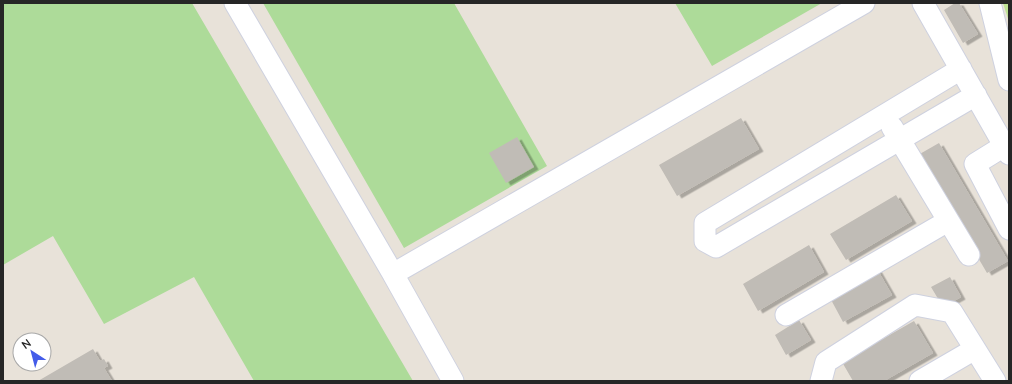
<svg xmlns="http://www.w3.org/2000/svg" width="1012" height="384" font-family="'Nunito Sans',sans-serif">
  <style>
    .green { fill: #addb99 }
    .pitch { fill: #bee295 }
    .building { fill: #c0bcb6; filter: url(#shadow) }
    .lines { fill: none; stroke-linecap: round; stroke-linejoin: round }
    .minor-casing { stroke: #ced1df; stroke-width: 23 }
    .minor { stroke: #fff; stroke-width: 21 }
  </style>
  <defs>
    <filter id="shadow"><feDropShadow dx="4.5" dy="2.5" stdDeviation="0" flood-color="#0004"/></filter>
  </defs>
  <rect width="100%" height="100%" fill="#e8e2d9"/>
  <path class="green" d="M3 3H192L413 381H254L194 277 104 324 53 236 3 265Z
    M263 3H454L547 166 404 248Z
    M675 3H822L712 66Z"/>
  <path class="pitch" d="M1003 3H1009V22Z"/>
  <path class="building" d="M955 3H959L978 34 963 43 944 10Z
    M741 118 759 149 677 196 659 165Z
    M517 137 534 167 506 183 489 153Z
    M939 143 1008 261 987 273 918 155Z
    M896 195 912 221 846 260 830 234Z
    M809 245 824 272 758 311 743 284Z
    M877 269 892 295 843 322 829 296Z
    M950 277 961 297 943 307 931 287Z
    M799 320 811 340 786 355 775 335Z
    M914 321 933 353 884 381H853L842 362Z
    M93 349 100 361 104 359 108 366 104 368 112 381H38Z"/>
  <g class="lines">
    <g class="minor-casing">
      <path id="minor" d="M235 3 393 274 864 3
        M923 3 1009 154
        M990 3 1009 80
        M961 69 705 223V241L716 247 976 95
        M892 127 969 255
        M1004 146 975 164 1009 229
        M393 274 453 381
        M786 315 948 221
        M821 381 826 362 915 305 952 312 995 381
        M920 381 975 349"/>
    </g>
    <use href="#minor" class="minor"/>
  </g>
  <rect width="1012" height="384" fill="none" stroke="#262626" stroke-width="8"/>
  <g transform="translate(32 352) rotate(324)"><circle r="19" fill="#ffffff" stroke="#a8a8a8"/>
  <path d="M0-3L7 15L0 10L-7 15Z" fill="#445ce9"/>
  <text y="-6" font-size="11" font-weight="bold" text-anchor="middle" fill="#262626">N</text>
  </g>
</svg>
